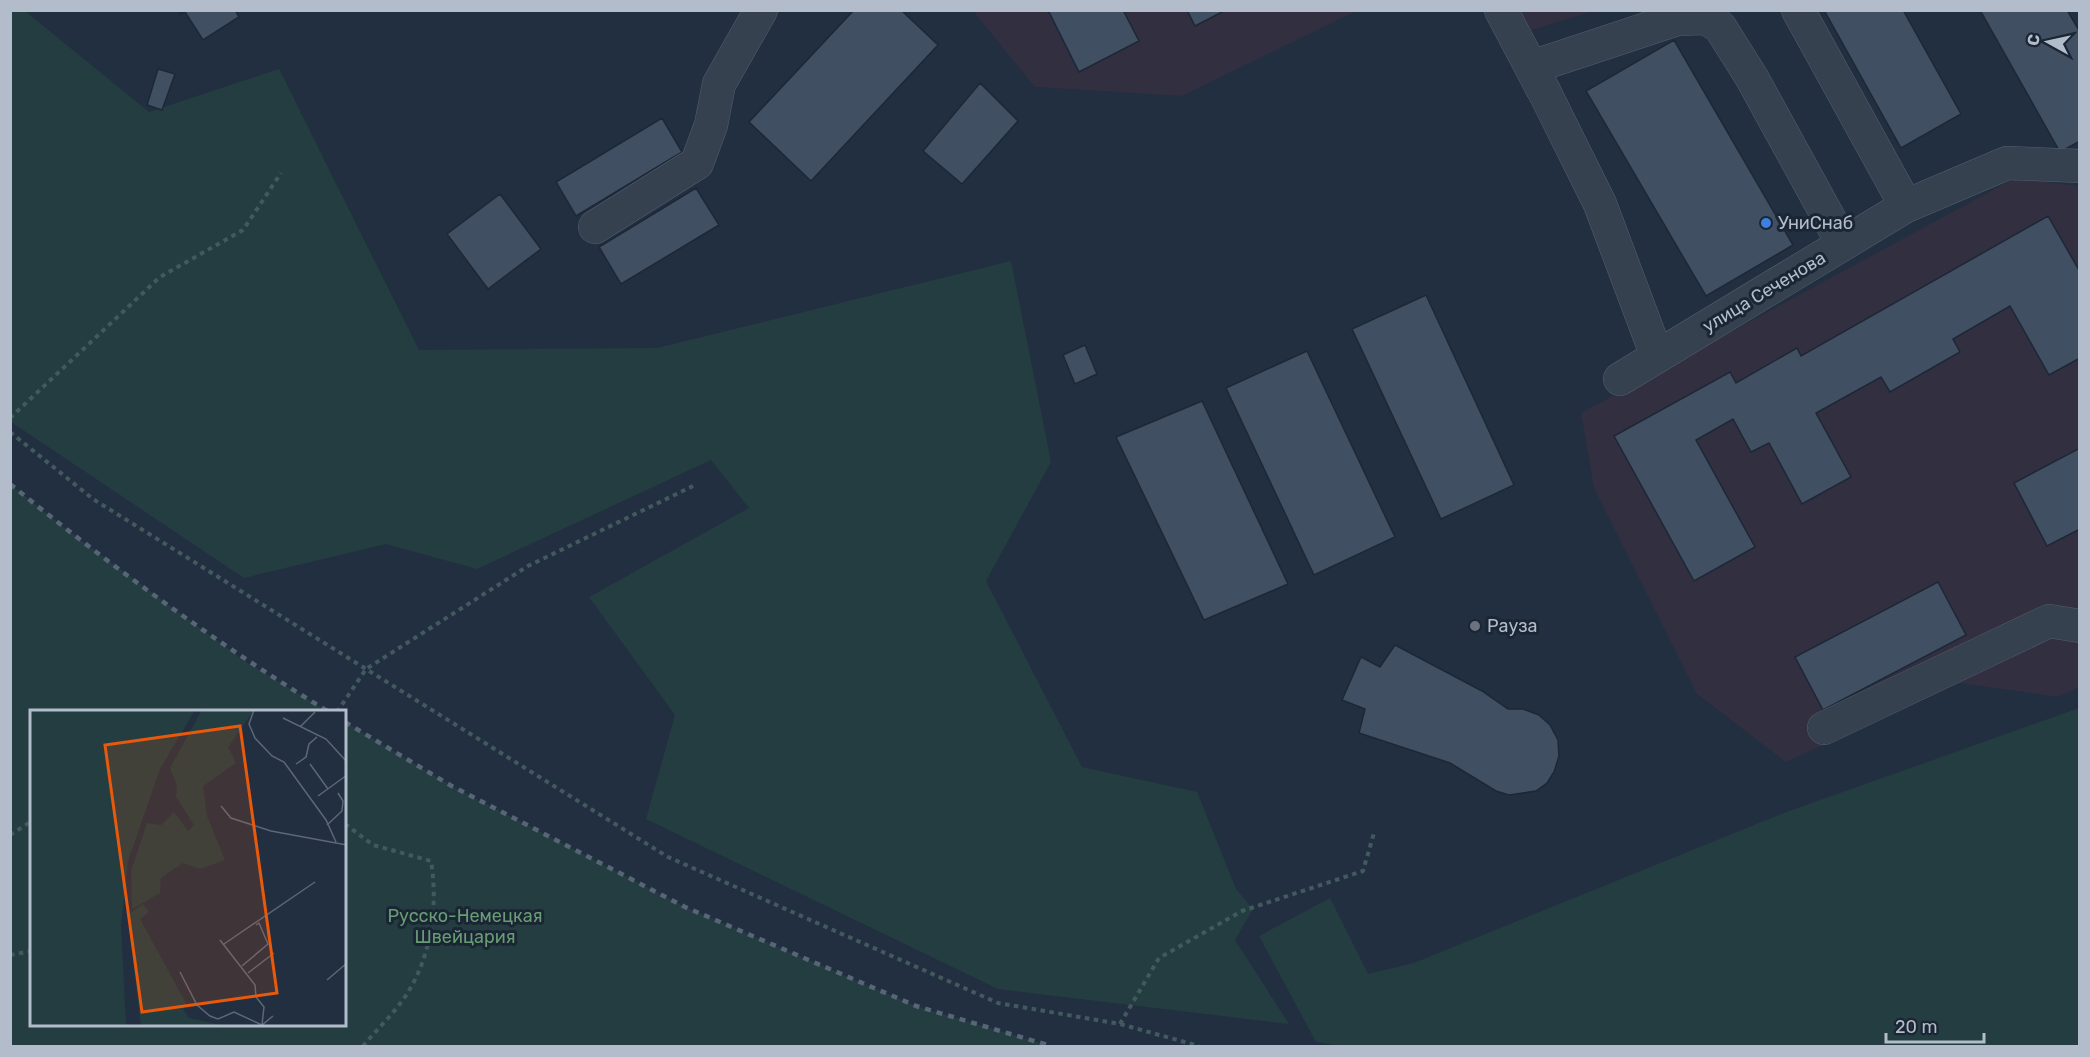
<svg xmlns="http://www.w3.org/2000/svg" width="2090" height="1057" font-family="Rubik,sans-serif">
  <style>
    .medical { fill: #312f40 }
    .green { fill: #243d41 }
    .building { fill: #414f62; stroke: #1d2837; stroke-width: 1.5 }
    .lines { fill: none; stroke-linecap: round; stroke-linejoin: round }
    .minor-casing { stroke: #545f6e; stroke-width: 34 }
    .path { stroke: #425a5e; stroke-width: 4; stroke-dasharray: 4.5 4.5; stroke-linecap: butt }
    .minor { stroke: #364150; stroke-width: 33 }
    .rail { stroke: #586577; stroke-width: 4.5; stroke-dasharray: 6 6; stroke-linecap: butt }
    .shop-dot { fill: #3f7fe0; stroke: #1b2635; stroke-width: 2 }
    .worship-dot { fill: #6b7280; stroke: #1b2635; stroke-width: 2 }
    .labels { text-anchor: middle; stroke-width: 6; stroke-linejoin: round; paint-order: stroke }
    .poi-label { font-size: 18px; fill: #b2bccb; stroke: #1b2635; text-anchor: start }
    .street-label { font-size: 18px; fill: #b2bccb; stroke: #1b2635 }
    .park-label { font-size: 18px; fill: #689d74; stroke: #1b2635 }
    .inset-road { fill: none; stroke: #5c6778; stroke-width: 1.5 }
    .view { fill: #e8590c; fill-opacity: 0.15; stroke: #e8590c; stroke-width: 3 }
    .inset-edge { fill: none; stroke: #b2bccb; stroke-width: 3 }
  </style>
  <rect width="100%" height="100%" fill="#222f40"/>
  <path class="medical" d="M973 11H1356L1182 96 1035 87Z
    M1500 11H1593L1513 36Z
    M2015 178 2079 186V687L2058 697 1960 683 1786 762 1697 694 1594 488 1581 413Z"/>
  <path class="green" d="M10 11H25L149 112 279 69 419 350 657 348 1011 261 1051 462 986 581 1082 767 1197 792 1236 889 1253 909 1235 940 1289 1024 998 989 646 819 675 715 589 597 749 508 711 460 477 569 386 544 244 578 11 422Z
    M10 484 70 532 246 662 329 712H32V1026H345V722L450 785 685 907 916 1006 1051 1046H11Z
    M2079 708V1046H1340L1316 1042 1259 936 1330 898 1368 974 1414 963 1781 814Z"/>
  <path class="building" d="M235 10 239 17 203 40 185 12 180 14 183 10Z
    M854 10H901L938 45 811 181 749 122Z
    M1048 10H1123L1139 41 1079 72Z
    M1187 10H1226L1195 26Z
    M1824 10H1903L1961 114 1901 148Z
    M1980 10H2067L2080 32V141L2060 152Z
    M1674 40 1793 245 1706 296 1586 91Z
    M158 69 175 74 162 110 147 105Z
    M980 83 1018 121 962 184 923 151Z
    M662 118 682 152 576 216 556 182Z
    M696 188 719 225 621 284 599 247Z
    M500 194 541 249 488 289 447 234Z
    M2048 216 2080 272V358L2049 375 2010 306 1953 339 1960 352 1890 392 1881 377 1816 413 1851 477 1802 504 1769 443 1751 452 1733 419 1696 440 1755 547 1694 581 1614 436 1730 372 1736 383 1797 348 1801 356Z
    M1426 295 1514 485 1441 519 1352 329Z
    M1085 345 1097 374 1075 384 1063 355Z
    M1307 351 1395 537 1314 575 1226 388Z
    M1202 401 1288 584 1204 620 1116 437Z
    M2080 448V529L2047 546 2014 483Z
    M1938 582 1966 635 1823 710 1795 657Z
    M1395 645 1482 691 1508 709H1523L1539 715 1550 725 1558 740 1559 756 1554 772 1547 783 1536 791 1509 795 1496 791 1450 763 1359 733 1365 709 1342 700 1361 657 1380 667Z"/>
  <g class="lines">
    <g class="minor-casing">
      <path id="minor" d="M1501 10 1542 88
        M1798 10 1906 206
        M595 227 697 163 711 125 719 84 761 10
        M1657 356 1600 204 1532 67 1677 19 1706 18 1720 27 1752 78 1843 244
        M1620 379 1906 206 2007 163 2080 166
        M1824 728 2049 621 2080 626"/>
    </g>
    <path class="path" d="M10 418 160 277 243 230 281 173
      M10 432 93 499 668 857 998 1003 1120 1024 1199 1046
      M337 712 366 669 528 566 693 486
      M345 824 373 845 431 861C438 904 432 954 408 992 396 1012 377 1029 363 1046
      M10 835 32 821
      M10 955 32 951
      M1120 1024 1159 958 1242 911 1363 871 1374 833"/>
    <use href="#minor" class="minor"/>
    <path class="rail" d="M10 484C112 567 217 644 329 712
      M345 722 450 785 685 907 916 1006 1051 1046"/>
  </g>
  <circle class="shop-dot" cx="1766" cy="223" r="6"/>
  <circle class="worship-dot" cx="1475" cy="626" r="6"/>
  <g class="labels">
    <g class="poi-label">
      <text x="1778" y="229">УниСнаб</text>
      <text x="1487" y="632">Рауза</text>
    </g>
    <g class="street-label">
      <text transform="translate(1764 292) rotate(-31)" y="6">улица Сеченова</text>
    </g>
    <g class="park-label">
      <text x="465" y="922">Русско-Немецкая<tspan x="465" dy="21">Швейцария</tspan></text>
    </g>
  </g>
  <g transform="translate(30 710)">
    <rect width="316" height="316" fill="#222f40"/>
    <path d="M0 0H165L130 59 98 151 91 214 96 316H0ZM172 0H224L198 37 206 53 173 76 177 106 195 150 170 159 153 153 131 168 130 183 102 199 101 161 117 113 131 115 144 102 158 121 164 115 146 87 147 75 140 58ZM113 194 119 202 110 209 157 295 153 299 159 308 196 316H111L100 225V203Z" fill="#243d41"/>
    <path class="inset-road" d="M224 0 219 14 225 28 242 46 254 52 296 110 306 132M253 8 296 29 317 52M270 17 285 2M266 54 276 47 279 34 287 27M280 54 298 79M288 86 317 65M191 96 201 108 241 121 317 135M297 115 312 101 313 91 308 83M190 230 225 275 226 287 234 297 232 315M194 234 285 172M212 256 238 234 229 213 226 215M150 262 167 295 180 306 188 309 204 302 232 315 243 306M218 263 244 243M297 270 317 253"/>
    <path class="view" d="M210 16 247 283 112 302 75 35Z"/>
    <rect width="316" height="316" class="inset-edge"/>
  </g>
  <rect width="2090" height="1057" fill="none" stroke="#b2bccb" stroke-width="24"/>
  <g transform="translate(2048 42) rotate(278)" stroke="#1b2635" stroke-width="4.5" paint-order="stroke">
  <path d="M0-4.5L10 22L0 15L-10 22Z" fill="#b2bccb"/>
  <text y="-9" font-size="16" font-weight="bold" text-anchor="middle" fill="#b2bccb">С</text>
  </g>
  <path d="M1886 1033v9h98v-9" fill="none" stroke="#b2bccb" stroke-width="3"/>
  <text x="1895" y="1033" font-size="18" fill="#b2bccb" stroke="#1b2635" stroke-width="4.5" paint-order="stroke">20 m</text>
</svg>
